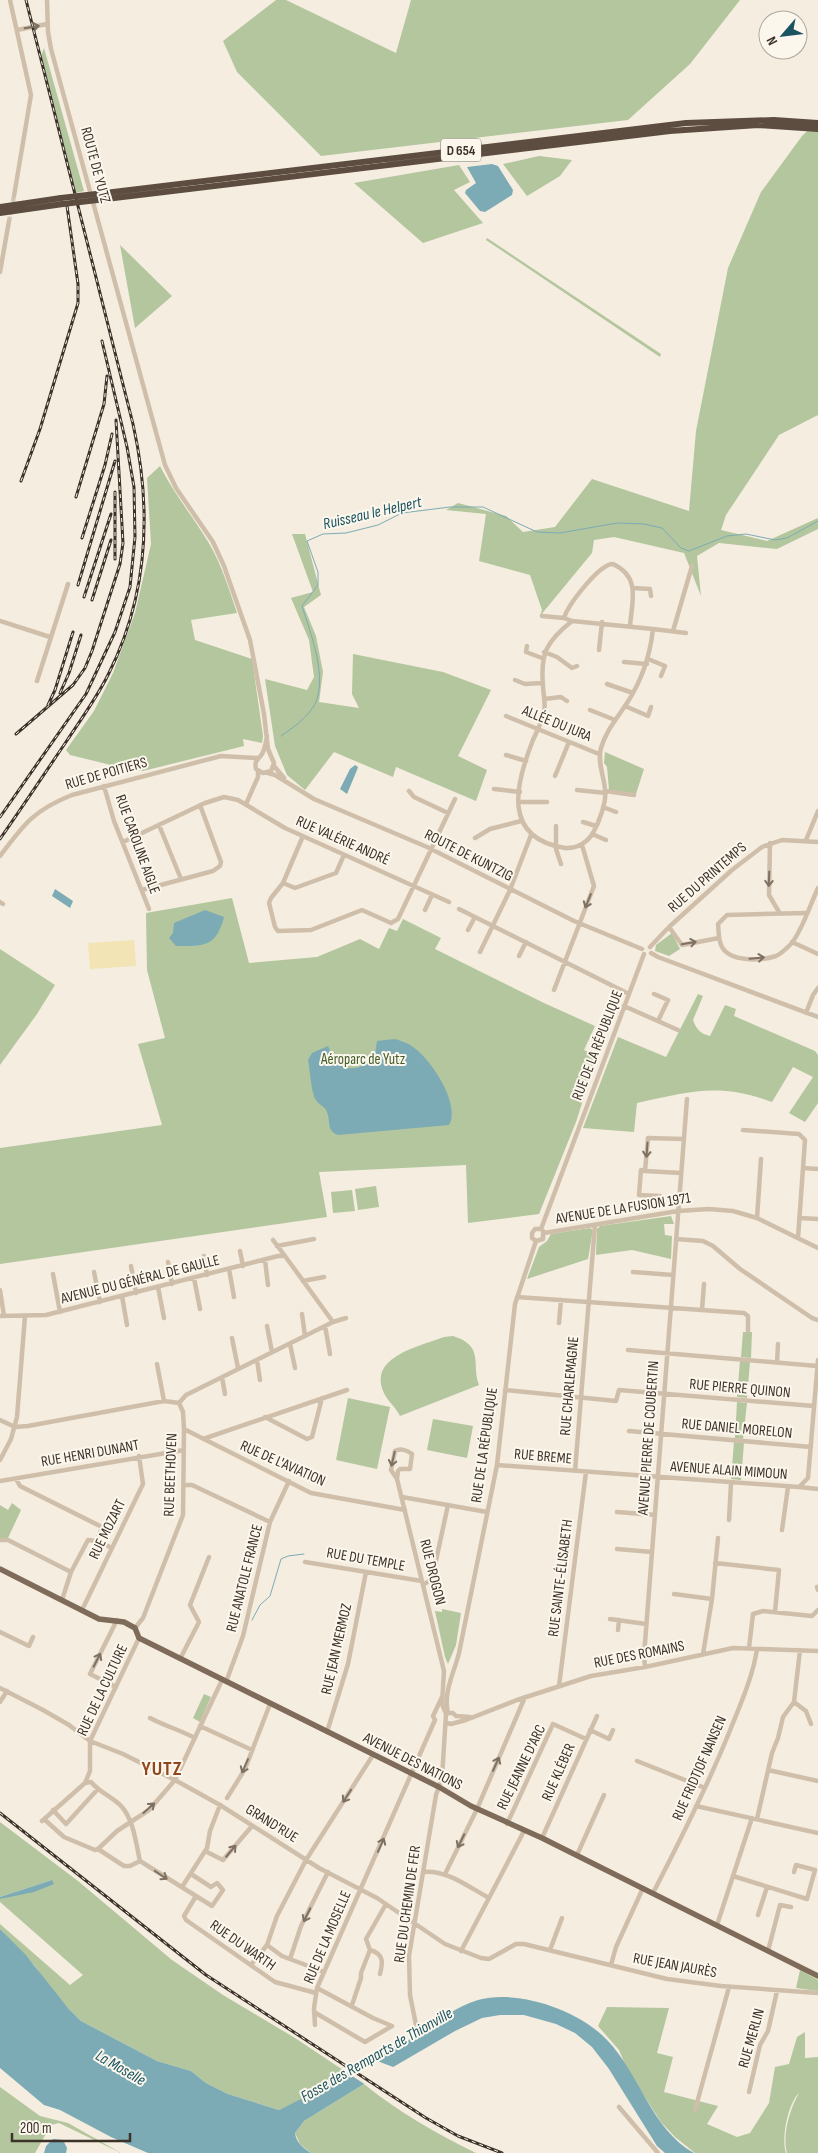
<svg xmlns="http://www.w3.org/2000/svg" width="818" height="2153" font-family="'Sofia Sans Condensed',sans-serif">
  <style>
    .green { fill: #b3c69e }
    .sand { fill: #f2e4b4 }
    .water { fill: #7cabb5 }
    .pier { fill: #f5eddf }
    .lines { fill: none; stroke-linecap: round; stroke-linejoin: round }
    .stream { stroke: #7cabb5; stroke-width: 1 }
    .minor-tunnel { stroke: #d0c8bb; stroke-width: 4.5; stroke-dasharray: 4.5 2; stroke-linecap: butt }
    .minor { stroke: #cfbfaa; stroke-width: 4.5 }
    .major { stroke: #7f6b5a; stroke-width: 5.5 }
    .highway { stroke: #5d4d40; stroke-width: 6 }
    .rail-casing { stroke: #3c322a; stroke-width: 3 }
    .rail { stroke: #fcf7ed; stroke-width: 1; stroke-dasharray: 4; stroke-linecap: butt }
    .highway-bridge { stroke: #5d4d40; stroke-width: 6 }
    .oneway { stroke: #7e7164 }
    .labels { text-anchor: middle; stroke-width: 4; stroke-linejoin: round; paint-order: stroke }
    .shield { fill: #fcf7ed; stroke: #766d64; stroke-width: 1 }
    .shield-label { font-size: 14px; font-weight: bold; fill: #3c322a }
    .street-label { font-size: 15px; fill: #3c322a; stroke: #fcf7ed }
    .park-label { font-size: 15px; fill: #445c2b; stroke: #fcf7ed }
    .water-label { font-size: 16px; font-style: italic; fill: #1b5461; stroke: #fcf7ed }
    .district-label { font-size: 20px; font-weight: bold; letter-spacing: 1px; fill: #92461c; stroke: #fcf7ed }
  </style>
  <rect width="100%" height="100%" fill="#f5eddf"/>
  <path class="green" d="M276 0H286L396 53 411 0H740L690 64 628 120 321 156 237 72 223 41Z
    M44 48 84 191 76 193 41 56Z
    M818 121V415L779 435 726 515 721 530 767 541 818 518V529L777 549 719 543 697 556 701 596 684 553 614 537 594 540 592 553 540 616 542 610 530 575 479 561 486 514 446 510 458 503 506 516 523 532 555 527 592 479 689 511 696 431 728 268 761 192 802 136Z
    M539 156 572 160 560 176 527 196 503 164Z
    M459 165 470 182 454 190 483 223 423 243 354 183Z
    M487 238 661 354 660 357 486 240Z
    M120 245 172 296 135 328Z
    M160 466C174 494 194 518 210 545 222 566 229 589 237 613L191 620 195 640 252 659 263 736 262 743 243 739 244 746 143 771 115 766 70 755 66 750 94 711 113 673 135 613 151 544 147 478Z
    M292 534H305L321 595 304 607 316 636 323 672 319 702 359 708 352 694 353 654 443 672 491 690 458 756 487 770 476 801 396 767 393 777 334 752 305 790 287 775 275 746 265 679 307 690 314 677 309 640 291 598 313 592Z
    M605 752 644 769 635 797 612 794 609 790 607 767 604 763Z
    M232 898 249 963 317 957 360 939 379 949 389 928 397 931 403 919 441 938 435 949 544 1003 595 1026 584 1050 597 1056 576 1122 539 1214 468 1223 466 1165 319 1172 327 1217 0 1264V1148L162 1125 138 1044 165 1038 147 970 146 913Z
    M672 933 680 949 669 956 655 951 656 945Z
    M0 949 55 985 37 1014 0 1065Z
    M698 994 703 996 693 1020C696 1029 701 1034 710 1036L725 1005 736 1009 734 1016 815 1051 818 1055V1103L805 1122 789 1113 813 1077 793 1067 772 1102C719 1082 689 1092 637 1103L634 1132 583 1128 618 1037 666 1057Z
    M376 1186 379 1207 358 1210 355 1189Z
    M352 1190 355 1211 333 1213 331 1192Z
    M671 1216 674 1224H664L665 1235 672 1236 671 1259 632 1250 596 1255 597 1229 600 1226Z
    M590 1228 593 1230 588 1259 527 1279 539 1247 547 1241 551 1234Z
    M743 1332H752L751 1358 741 1357Z
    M453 1336C485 1346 471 1364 479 1385L400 1416C395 1406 387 1401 383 1391 369 1356 421 1346 444 1337Z
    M740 1361 750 1362 747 1398 737 1397Z
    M348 1398 390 1407 377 1469 336 1460Z
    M737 1402 747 1403 743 1439 735 1438Z
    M433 1419 473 1426 467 1458 427 1450Z
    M734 1442 744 1443 741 1480 731 1479Z
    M12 1503 21 1510 8 1538H0V1505L8 1510Z
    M442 1609 461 1613 456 1645 448 1664 445 1657 435 1611 442 1612Z
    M204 1694 211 1697 200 1722 193 1718Z
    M0 1822 78 1881 172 1960 223 1995 295 2038 346 2072 306 2098 279 2110 228 2094 206 2083 191 2071 157 2061 81 2021 68 2008 44 1980 35 1966 0 1929V1924L70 1985 83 1975 0 1902V1899L33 1890 52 1880 0 1897Z
    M800 1970 818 1980V1991L796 1988Z
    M607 2007 669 2008 657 2053 673 2057 664 2092 718 2106 707 2124 737 2137 750 2133 769 2103 775 2067 789 2064 797 2037 805 2032V2058L818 2057V2153H787C782 2134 790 2109 799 2093 788 2103 781 2139 786 2153H695L675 2137 661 2122 628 2071 619 2050 598 2026Z
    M364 2084C397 2111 437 2134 476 2153H311L300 2144 295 2133 304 2121Z
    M0 2087 40 2116 68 2123 121 2153 59 2123 51 2125 35 2153H0Z"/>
  <path class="sand" d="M134 940 136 966 90 969 88 943Z"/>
  <path class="water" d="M492 164 498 166 513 190 512 195 485 212 480 211 465 193 466 190 476 183 467 167Z
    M355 765 358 767 357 770 347 794 340 789 350 769Z
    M55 889 73 901 70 908 52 896Z
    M205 910 224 917C216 947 205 946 176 946L169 938 173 933 174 923Z
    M395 1039C401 1041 408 1043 413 1047 431 1059 461 1104 449 1125L338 1135C326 1130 331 1122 327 1112 325 1106 319 1105 316 1100 311 1093 310 1069 308 1060L312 1053 328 1046C331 1051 330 1056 334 1061 345 1072 364 1070 373 1057 376 1053 376 1046 377 1041Z
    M52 1880 54 1884 34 1892 0 1899V1897Z
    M0 1929 25 1954 68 2008 81 2021 157 2061 191 2071 206 2083 228 2094 279 2110C312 2095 342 2074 374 2056 386 2049 400 2045 412 2038 433 2025 454 2007 478 2000 518 1989 579 2010 607 2040 640 2074 651 2129 694 2153H665L657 2146 609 2069 592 2047 575 2033 556 2024 524 2015H500L482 2018 455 2031 364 2084 304 2121 295 2133C296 2142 303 2148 311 2153H148L111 2137 60 2110 44 2105 0 2068Z
    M53 2139 63 2140 67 2148 66 2153H44L46 2146Z"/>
  <path class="pier" d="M369 2058 396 2068 366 2085 346 2072Z"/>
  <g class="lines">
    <path class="stream" d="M281 736C293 728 308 717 315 704 328 677 310 632 302 606L318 585V572L307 541 323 534 346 533 378 525 402 513 450 507H483L537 532 560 533 617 523 644 524 662 528 681 548 689 551 727 536 746 534 775 540 787 538 818 521
      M252 1620 260 1605 270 1596 281 1559 288 1556 304 1554"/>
    <path class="minor-tunnel" d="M9 221 14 196"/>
    <path class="minor" d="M10 0 31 95 14 196
      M47 0 48 32 51 49 165 465 176 488 213 542 224 566 250 640 264 714 268 749 274 763 271 771 263 773 256 769C254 760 258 760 262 754 265 749 266 741 267 736
      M17 30 47 24
      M0 272 9 221
      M633 588 650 589 651 596
      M542 616 564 618
      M0 621 50 637
      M572 621 653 629C650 656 642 680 627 703 617 718 606 731 601 748 597 761 604 777 605 789 607 802 599 822 593 833 587 843 576 849 565 848 502 838 515 785 533 740 537 731 542 722 544 712 546 704 543 694 543 685 540 653 547 641 572 621Z
      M572 621 564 618C568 605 599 564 613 564 641 577 632 601 630 626
      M653 629 686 633
      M673 631 692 566
      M527 646 526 652 542 658
      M599 650 602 622
      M544 652 557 657 572 668 577 666
      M648 659 665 666 661 676
      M624 662 647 664
      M515 680 525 684 542 683
      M37 681 68 584
      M607 684 633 693
      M544 699 561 697 567 701
      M625 706 648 716 651 707
      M590 710 615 720
      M506 716 599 754
      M506 755 526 761
      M274 766 284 778
      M268 773 275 775 314 799 427 847 574 921 642 949
      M555 776 569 742
      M104 786 114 821 149 909
      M494 789 520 792
      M577 790 606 793
      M409 791 414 797 448 813
      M606 791 634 795
      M519 802H547
      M246 804 258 777V771
      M603 807 616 812
      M583 822 596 826
      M159 825 181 879
      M556 826V849L561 864
      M592 834 606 840
      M303 836 283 883 271 898 269 903 275 927 278 931 311 930 362 910 391 923 398 919 455 799
      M475 838 490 829 521 821
      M806 840 818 811
      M123 842 205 803 224 797 238 800 285 828 449 902
      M770 843 769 895 779 912
      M0 856C24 824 34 810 72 795L221 756 257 758
      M283 883 295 888 336 873 344 855
      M142 890 213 871 220 866 221 862 200 805
      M0 902 3 904
      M459 909 629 994
      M425 910 432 895
      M806 913 727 915 718 924C719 932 718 940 722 947 730 962 761 961 776 956 781 954 787 948 791 944 802 931 810 905 818 888
      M669 927 682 945 719 938
      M468 930 475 917
      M792 942 818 954
      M650 947 669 927 732 870 762 847 782 840 818 842
      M480 952 510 890 531 835
      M651 953 658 957 818 1017
      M519 956 526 942
      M554 990 594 886 582 845
      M654 994 668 1000 658 1021
      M624 1006 678 1030
      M806 1013 813 995 818 988
      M743 1130 799 1134 805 1140 798 1238
      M803 1168 818 1169
      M645 1171 641 1170 639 1195 660 1196
      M681 1173 645 1171 648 1138 684 1139
      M757 1218 761 1159
      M799 1218 818 1219
      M541 1229 644 954
      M544 1233 678 1211 709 1209 733 1211 757 1218 818 1248
      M676 1239 703 1241 713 1246 740 1269 812 1318 818 1320
      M273 1240 285 1256
      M536 1241 532 1238V1233L535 1229H541
      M536 1241 543 1239V1231
      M277 1246 314 1239
      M240 1251 243 1266
      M204 1256 207 1275
      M265 1260 268 1285
      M168 1262 172 1284
      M131 1266 136 1293
      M229 1269 234 1297
      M94 1272 100 1302
      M633 1272 673 1275
      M53 1274 60 1312
      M194 1278 200 1309
      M303 1281 324 1277
      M158 1287 164 1318
      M0 1290 4 1316
      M122 1296 127 1325
      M517 1297 744 1313 748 1316V1331
      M702 1310 704 1284
      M302 1314 305 1336
      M0 1316 46 1315 278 1256H285L333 1322 346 1318
      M559 1323 561 1300
      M267 1326 272 1352
      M325 1326 330 1354
      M232 1338 238 1368
      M290 1344 295 1368
      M628 1350 817 1366
      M257 1360 260 1380
      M777 1363 778 1344
      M157 1364 164 1401
      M222 1377 225 1394
      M505 1390 616 1401 619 1390 814 1406
      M179 1403 186 1395 333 1322
      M265 1417 307 1439 312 1437 322 1398
      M0 1420 15 1427 28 1426 164 1401 179 1403
      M184 1429 311 1493 405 1510
      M629 1431 811 1447
      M203 1439 347 1390
      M0 1460 11 1439 17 1417 25 1316
      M497 1465 799 1487 808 1478 818 1360
      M575 1471 595 1225
      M16 1479 20 1486 102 1527 97 1541
      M397 1479 391 1470 395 1451C400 1448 407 1450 412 1454L410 1469H400L398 1471 397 1479 444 1671 442 1704 446 1714
      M0 1481 184 1450
      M184 1485H192L270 1522
      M799 1487 818 1489
      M402 1497 487 1512
      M617 1512 655 1515
      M729 1520 731 1483
      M782 1530 788 1487
      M0 1540H8L71 1572 62 1600
      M617 1549 652 1552
      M305 1562 422 1581
      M715 1563 779 1570 775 1612
      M71 1572 88 1540 97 1541 112 1548
      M423 1585 432 1579 448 1505
      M817 1587 818 1590
      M674 1594 712 1599
      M82 1610 143 1484 139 1456
      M610 1619 646 1624
      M135 1628 143 1618 183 1515 184 1429 183 1412 179 1403
      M618 1630 619 1620
      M0 1632 29 1646 33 1637
      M749 1648 753 1614 763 1611 812 1616 818 1610
      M703 1654 712 1599 718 1538
      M180 1659 199 1622 190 1605 209 1557
      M645 1667 644 1656 687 1099
      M226 1682 243 1636 270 1522 289 1481
      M559 1686 586 1472
      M116 1687 90 1674 117 1620
      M0 1688 43 1710 69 1725 90 1741 123 1754 175 1780 220 1805 319 1868 377 1898 445 1944 481 1958 489 1959 516 1944H524L667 1979 721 1986 818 1993
      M0 1702 7 1691
      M794 1702 806 1711 811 1724
      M448 1713C443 1692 454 1673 459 1653L497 1465 515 1304 536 1241
      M448 1713H453L456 1716 470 1717
      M150 1718C165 1726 180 1730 195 1738
      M447 1723 451 1724 466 1720 517 1700 591 1676 645 1667 733 1648 818 1651
      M200 1726 252 1750
      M590 1730 609 1739 613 1730
      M327 1732 348 1664 366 1572
      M637 1761 705 1788
      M768 1770 818 1781
      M85 1783 91 1782C100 1793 113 1797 122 1807 134 1821 136 1844 140 1861
      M227 1798 245 1769 270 1704
      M696 1806 818 1833
      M53 1810 66 1824 97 1790
      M757 1819 772 1753 778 1738 783 1717 794 1702 800 1650
      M45 1820 64 1837 95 1850 98 1849
      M42 1821 85 1783 90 1771V1741L139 1638
      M507 1824 553 1724 586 1739
      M542 1838 597 1716
      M98 1849 117 1831 149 1810 175 1780 222 1680
      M98 1849 124 1866H130L140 1861
      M205 1851 223 1860 252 1826
      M577 1855 604 1795
      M140 1861 212 1906 223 1890 217 1883 211 1887 191 1874
      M423 1872C446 1869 470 1888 489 1898L524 1831
      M445 1874 477 1809 525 1697
      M733 1876 807 1899 815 1870 796 1865 794 1872
      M182 1887 207 1848 210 1831 220 1805
      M653 1893C681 1839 708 1785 731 1728 741 1703 753 1676 757 1649
      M196 1896 184 1916 186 1920 275 1982 316 1993
      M758 1915 767 1887
      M717 1925 752 1818
      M267 1945 282 1956 324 1972
      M370 1950C384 1954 383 1962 380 1974
      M550 1950 562 1918
      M461 1951 489 1898
      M768 1951 780 1905 791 1907
      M290 1959 301 1926 328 1872
      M251 1965 267 1945 277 1916 306 1860 373 1755
      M611 1965 616 1947 643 1888
      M317 1988 373 2018 392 2026
      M352 2005 361 1978V1973L370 1950 366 1939 386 1904
      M314 2012 365 2042 392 2026
      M315 2025 314 2008 317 1988 435 1720 433 1716 442 1697
      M416 2025 410 1995 409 1956 436 1795 442 1778 446 1714
      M749 2092 760 2045 768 2031 777 1991
      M619 2107 658 2153
      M695 2110 729 1987"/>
    <path class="major" d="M0 1569 99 1619 124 1622 135 1628 139 1638 439 1787 471 1806 542 1838 818 1976"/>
    <path class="highway" d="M105 193 686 123 774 120 818 123
      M106 199 670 131 758 125 818 129
      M0 207 61 198
      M0 213 63 204"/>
    <g class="rail-casing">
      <path id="rail" d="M21 481 40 429 78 303V284L67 206
        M115 492V559
        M76 497 104 404 107 376
        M82 538 105 465 112 434
        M78 585 115 461
        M84 597 111 514
        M92 600 111 540
        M60 693 69 673 81 635
        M48 705 55 690 73 632
        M16 734 73 685 85 668 92 651 120 564 123 543 116 420
        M0 817 86 694 115 632 130 587 135 537 134 487 127 447 102 341
        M0 839C23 806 45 773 68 739 82 718 97 697 108 675 148 596 152 509 133 424L26 0
        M0 1813 206 1975 426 2118 458 2136 502 2153"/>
    </g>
    <use href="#rail" class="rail"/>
    <path class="highway-bridge" d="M61 198 105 193
      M63 204 106 199"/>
  </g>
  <defs><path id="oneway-shaft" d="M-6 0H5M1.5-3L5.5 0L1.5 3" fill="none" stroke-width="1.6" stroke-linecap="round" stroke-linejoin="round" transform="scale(1.25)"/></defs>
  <g class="oneway">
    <use href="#oneway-shaft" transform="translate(32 27) rotate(-10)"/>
    <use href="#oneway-shaft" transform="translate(769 879) rotate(92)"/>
    <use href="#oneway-shaft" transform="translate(588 901) rotate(112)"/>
    <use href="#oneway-shaft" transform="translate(689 943) rotate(-10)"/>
    <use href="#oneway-shaft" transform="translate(757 958) rotate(-5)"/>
    <use href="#oneway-shaft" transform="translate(647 1150) rotate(94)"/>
    <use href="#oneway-shaft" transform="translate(393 1459) rotate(103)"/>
    <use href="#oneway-shaft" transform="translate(97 1660) rotate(-63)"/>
    <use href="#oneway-shaft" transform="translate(496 1764) rotate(-66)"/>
    <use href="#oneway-shaft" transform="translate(245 1766) rotate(114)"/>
    <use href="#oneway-shaft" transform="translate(347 1796) rotate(123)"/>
    <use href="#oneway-shaft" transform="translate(149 1808) rotate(-42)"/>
    <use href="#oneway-shaft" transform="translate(461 1841) rotate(116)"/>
    <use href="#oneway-shaft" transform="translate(381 1845) rotate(-66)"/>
    <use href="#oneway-shaft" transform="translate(231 1851) rotate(-50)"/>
    <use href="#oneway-shaft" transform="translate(161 1875) rotate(34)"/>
    <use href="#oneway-shaft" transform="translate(307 1915) rotate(116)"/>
  </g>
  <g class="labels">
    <rect class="shield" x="441" y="138.5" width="40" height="23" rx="4"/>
    <g class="shield-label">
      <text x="461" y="155">D 654</text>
    </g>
    <g class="street-label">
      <text transform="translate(96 165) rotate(75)" y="5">ROUTE DE YUTZ</text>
      <text transform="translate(557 723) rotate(22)" y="5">ALLÉE DU JURA</text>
      <text transform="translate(106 773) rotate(-16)" y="5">RUE DE POITIERS</text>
      <text transform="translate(343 840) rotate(24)" y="5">RUE VALÉRIE ANDRÉ</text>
      <text transform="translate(138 844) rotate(70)" y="5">RUE CAROLINE AIGLE</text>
      <text transform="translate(469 855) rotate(27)" y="5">ROUTE DE KUNTZIG</text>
      <text transform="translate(707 877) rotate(-41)" y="5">RUE DU PRINTEMPS</text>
      <text transform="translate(597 1045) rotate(-69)" y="5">RUE DE LA RÉPUBLIQUE</text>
      <text transform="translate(623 1208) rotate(-9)" y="5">AVENUE DE LA FUSION 1971</text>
      <text transform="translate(140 1279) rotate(-14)" y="5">AVENUE DU GÉNÉRAL DE GAULLE</text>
      <text transform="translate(569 1386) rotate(-85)" y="5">RUE CHARLEMAGNE</text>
      <text transform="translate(740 1388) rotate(5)" y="5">RUE PIERRE QUINON</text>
      <text transform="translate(737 1428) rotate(5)" y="5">RUE DANIEL MORELON</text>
      <text transform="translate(648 1438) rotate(-86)" y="5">AVENUE PIERRE DE COUBERTIN</text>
      <text transform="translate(484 1445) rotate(-82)" y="5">RUE DE LA RÉPUBLIQUE</text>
      <text transform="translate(90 1453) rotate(-10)" y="5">RUE HENRI DUNANT</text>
      <text transform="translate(543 1456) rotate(5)" y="5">RUE BREME</text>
      <text transform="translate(283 1463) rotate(24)" y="5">RUE DE L'AVIATION</text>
      <text transform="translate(729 1470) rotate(4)" y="5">AVENUE ALAIN MIMOUN</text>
      <text transform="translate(170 1475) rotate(-88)" y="5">RUE BEETHOVEN</text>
      <text transform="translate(107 1529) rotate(-64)" y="5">RUE MOZART</text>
      <text transform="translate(366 1559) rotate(10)" y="5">RUE DU TEMPLE</text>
      <text transform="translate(433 1572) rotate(76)" y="5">RUE DROGON</text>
      <text transform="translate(244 1578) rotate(-76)" y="5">RUE ANATOLE FRANCE</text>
      <text transform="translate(560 1578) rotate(-83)" y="5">RUE SAINTE-ÉLISABETH</text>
      <text transform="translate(336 1649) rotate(-77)" y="5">RUE JEAN MERMOZ</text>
      <text transform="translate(639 1654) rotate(-11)" y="5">RUE DES ROMAINS</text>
      <text transform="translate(102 1690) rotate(-65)" y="5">RUE DE LA CULTURE</text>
      <text transform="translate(413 1761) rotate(27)" y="5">AVENUE DES NATIONS</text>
      <text transform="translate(521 1767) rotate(-64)" y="5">RUE JEANNE D'ARC</text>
      <text transform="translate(699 1768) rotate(-66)" y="5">RUE FRIDTJOF NANSEN</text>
      <text transform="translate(558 1772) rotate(-66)" y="5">RUE KLÉBER</text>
      <text transform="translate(272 1823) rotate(32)" y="5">GRAND'RUE</text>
      <text transform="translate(407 1904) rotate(-82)" y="5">RUE DU CHEMIN DE FER</text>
      <text transform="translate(327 1937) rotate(-67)" y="5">RUE DE LA MOSELLE</text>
      <text transform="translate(243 1945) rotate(35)" y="5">RUE DU WARTH</text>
      <text transform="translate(675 1965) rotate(10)" y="5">RUE JEAN JAURÈS</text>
      <text transform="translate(751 2038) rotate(-74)" y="5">RUE MERLIN</text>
    </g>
    <g class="park-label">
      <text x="363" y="1064">Aéroparc de Yutz</text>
    </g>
    <g class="water-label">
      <text transform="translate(372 512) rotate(-13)" y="6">Ruisseau le Helpert</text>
      <text transform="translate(376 2054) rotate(-30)" y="6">Fosse des Remparts de Thionville</text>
      <text transform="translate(121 2067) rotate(30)" y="6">La Moselle</text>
    </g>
    <g class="district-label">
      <text x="162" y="1775">YUTZ</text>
    </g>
  </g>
  <g transform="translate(783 35) rotate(242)"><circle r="24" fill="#fcf7ed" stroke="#afa89f"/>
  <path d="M0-4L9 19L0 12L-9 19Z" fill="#1b5461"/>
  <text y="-8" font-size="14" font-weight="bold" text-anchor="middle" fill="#3c322a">N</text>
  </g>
  <path d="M12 2133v8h118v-8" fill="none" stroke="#3c322a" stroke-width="2.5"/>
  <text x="20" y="2133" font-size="15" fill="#3c322a" stroke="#fcf7ed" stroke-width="4" paint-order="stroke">200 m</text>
</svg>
